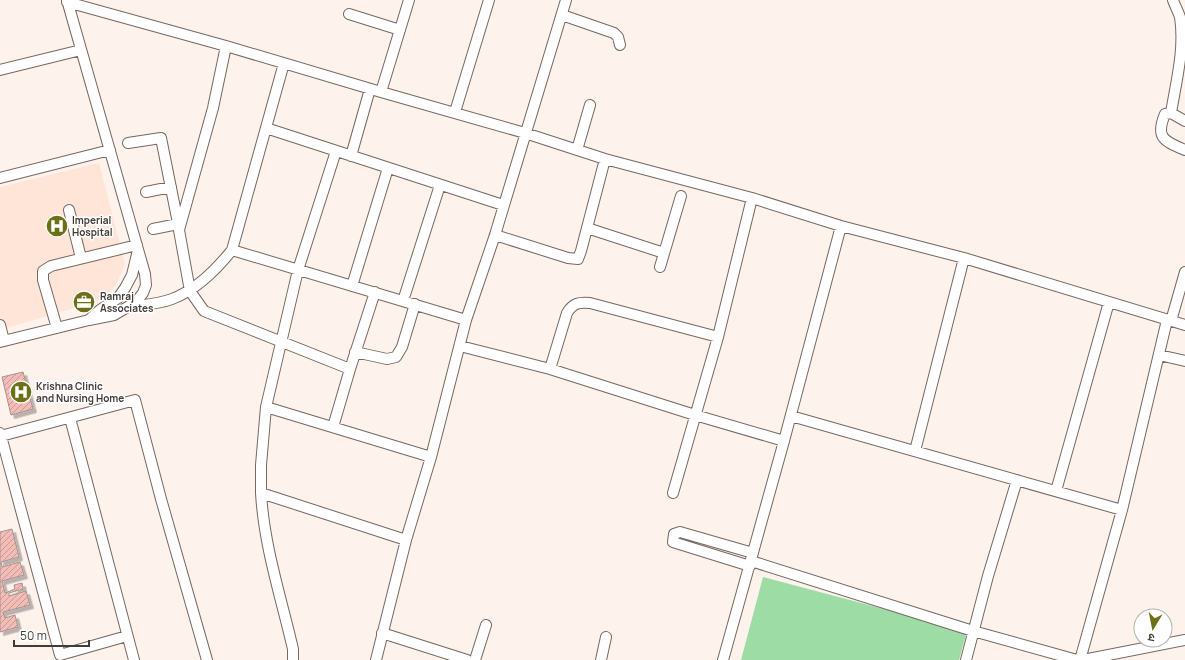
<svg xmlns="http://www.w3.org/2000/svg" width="1185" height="660" font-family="Manrope,'Noto Sans Devanagari',sans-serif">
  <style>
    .built { fill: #ffe5d8 }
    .garden { fill: #9ddca5 }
    .building { fill: url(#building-hatch); stroke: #a59290; filter: url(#shadow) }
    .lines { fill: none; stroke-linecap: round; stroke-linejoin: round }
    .minor-casing { stroke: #776760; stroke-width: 12 }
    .minor { stroke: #fff; stroke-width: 10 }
    .labels { text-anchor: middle; stroke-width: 3; stroke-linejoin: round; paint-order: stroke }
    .poi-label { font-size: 10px; font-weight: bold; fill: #423b38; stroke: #fff; text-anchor: start }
  </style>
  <defs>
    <pattern id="building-hatch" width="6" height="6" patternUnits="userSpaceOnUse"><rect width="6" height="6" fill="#f3bcb6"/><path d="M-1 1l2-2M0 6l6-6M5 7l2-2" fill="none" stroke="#c69a95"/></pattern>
    <filter id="shadow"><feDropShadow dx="3.5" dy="3.5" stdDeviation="0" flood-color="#0004"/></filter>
  </defs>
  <rect width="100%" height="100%" fill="#fef2ed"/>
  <path class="built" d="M99 163 125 264 116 285 101 300 0 330V187Z"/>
  <path class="garden" d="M763 577 967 631 959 660H741Z"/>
  <path class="building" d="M23 372 33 409 11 415 2 377Z
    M12 529 19 557 1 562 2 567 20 562 24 575 2 581 5 593 15 589 14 585 22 583 23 589 9 593V596L26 591 30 605 3 612 5 618 15 615 18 627 0 632V532Z"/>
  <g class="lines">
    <g class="minor-casing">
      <path id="minor" d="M67 2 226 46 381 92 525 133 605 159 752 198 841 226 964 258 1185 325
        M349 14 400 30
        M562 15 614 33 618 37 620 45
        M226 46 213 108 179 230 190 291 204 311 350 369 375 292
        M284 63 232 250 466 320
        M0 70 81 50
        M381 92 409 0
        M455 112 489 0
        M1171 113C1176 82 1185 49 1180 17 1178 11 1175 6 1173 0
        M1185 121 1171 113 1165 114C1155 138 1164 141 1185 150
        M266 128 503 205
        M128 143 161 138 179 228
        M577 150 590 105
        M336 151 298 270 266 407 261 465V493L406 540
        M351 156 370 89
        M0 178 110 150
        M146 192 171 187
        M69 210 81 258
        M587 228 664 253
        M153 229 178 224
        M495 235 568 258 578 259 581 251 605 159
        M660 267 681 196
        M352 286 388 168
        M403 301 440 185
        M129 307C143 305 159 304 172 299 196 290 216 270 232 250
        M89 320 100 310 118 298 125 288 132 275 138 250
        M1171 321 1185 272
        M0 325 4 341
        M57 328 43 280V271L51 266 137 245
        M0 342 89 320 114 315 136 302 143 293 146 285 145 274 67 0
        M460 346 550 369 695 415 784 441
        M355 352 387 359 396 357 402 347 415 304
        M1159 355 1185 361
        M550 369 567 313C573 303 579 302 590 303L718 337
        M266 407 431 457
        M791 416 1122 510
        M70 418 134 660
        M333 427 350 369
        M0 433 1 436 135 400 161 499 207 660
        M1 436 60 655 127 636
        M915 451 964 258
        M1056 491 1109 302
        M261 493C264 546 281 597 293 649V660
        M673 493 718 337 752 198
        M751 561 973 631 1077 660
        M750 566 676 543 673 542 674 534 680 532 753 553
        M382 633 467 660
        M376 660 406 540 431 457 466 320 495 235 566 0
        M475 660 486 625
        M601 660 606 637
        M723 660 784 441 841 226
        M966 660 988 576 1017 480
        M1080 660 1122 510 1167 320
        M1083 660 1185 640"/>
    </g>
    <use href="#minor" class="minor"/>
  </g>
  <defs>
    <g id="hospital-disc" transform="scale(1.15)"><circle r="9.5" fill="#6c7016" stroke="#fff"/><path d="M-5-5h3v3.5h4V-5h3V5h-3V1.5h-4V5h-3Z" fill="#fff"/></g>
    <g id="office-disc" transform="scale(1.15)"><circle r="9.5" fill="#6c7016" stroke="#fff"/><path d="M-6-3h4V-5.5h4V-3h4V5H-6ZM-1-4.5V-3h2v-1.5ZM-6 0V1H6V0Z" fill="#fff"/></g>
  </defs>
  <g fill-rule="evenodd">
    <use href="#hospital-disc" x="57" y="226"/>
    <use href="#office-disc" x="84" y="302"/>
    <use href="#hospital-disc" x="21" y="392"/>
  </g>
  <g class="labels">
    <g class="poi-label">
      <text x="72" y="224">Imperial<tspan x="72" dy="12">Hospital</tspan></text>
      <text x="100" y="300">Ramraj<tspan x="100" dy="12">Associates</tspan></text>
      <text x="36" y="390">Krishna Clinic<tspan x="36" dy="12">and Nursing Home</tspan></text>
    </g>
  </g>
  <g transform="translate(1153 628) rotate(190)"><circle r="19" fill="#ffffff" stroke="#b3b1af"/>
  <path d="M0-3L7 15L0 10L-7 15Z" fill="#6c7016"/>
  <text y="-6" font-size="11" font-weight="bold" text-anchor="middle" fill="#423b38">उ</text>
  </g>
  <path d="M14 640v6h75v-6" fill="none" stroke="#423b38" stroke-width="2"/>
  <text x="20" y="640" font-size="12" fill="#423b38" stroke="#ffffff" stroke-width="3" paint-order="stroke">50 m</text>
</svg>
